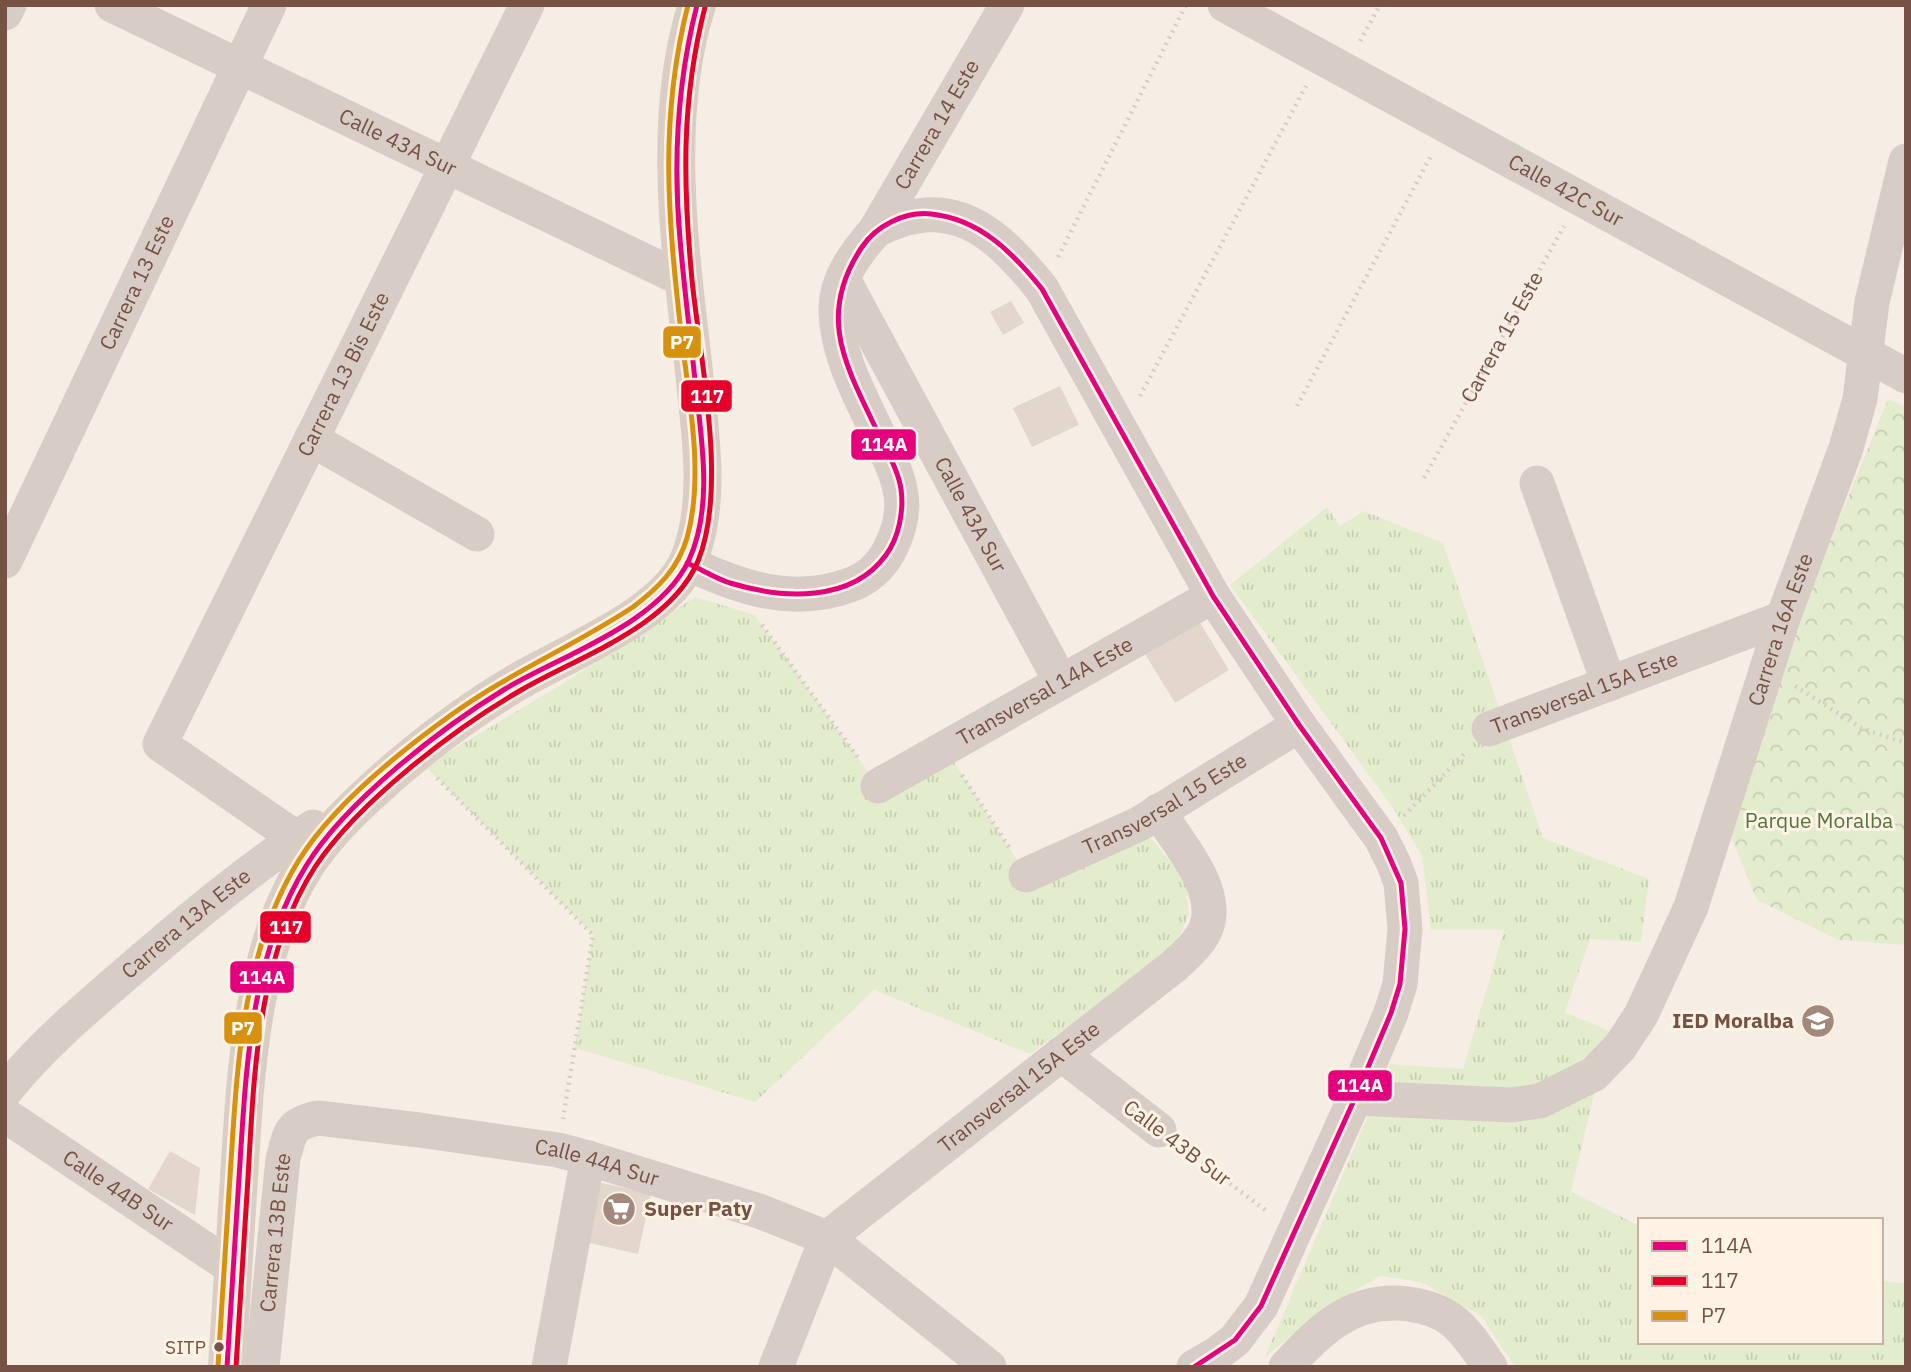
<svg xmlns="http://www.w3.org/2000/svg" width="1911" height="1372" font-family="'IBM Plex Sans',sans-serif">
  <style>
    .grass { fill: url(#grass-tufts) }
    .park { fill: url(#park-crowns) }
    .building { fill: #e3d6cc }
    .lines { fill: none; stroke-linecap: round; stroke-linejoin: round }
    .path { stroke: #d8ccc7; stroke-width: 4.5; stroke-dasharray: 2 5; stroke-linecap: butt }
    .minor { stroke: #d8ccc7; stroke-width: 35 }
    .major { stroke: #dacec4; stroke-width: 38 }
    .bus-1-casing { stroke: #fff3e6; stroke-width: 10 }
    .bus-2-casing { stroke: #fff3e6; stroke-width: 10 }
    .bus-3-casing { stroke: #fff3e6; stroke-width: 10 }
    .bus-1 { stroke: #e5007d; stroke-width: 5 }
    .bus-2 { stroke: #e4002b; stroke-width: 5 }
    .bus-3 { stroke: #d79111; stroke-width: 5 }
    .bus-dot { fill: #765144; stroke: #fff3e6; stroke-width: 2.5 }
    .labels { text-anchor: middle; stroke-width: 6; stroke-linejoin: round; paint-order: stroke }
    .bus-label { font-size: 19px; fill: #765144; stroke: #fff3e6; text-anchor: end }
    .street-label { font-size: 21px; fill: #765144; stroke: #fff3e6 }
    .park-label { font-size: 21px; fill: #517838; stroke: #fff3e6 }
    .poi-label { font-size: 21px; font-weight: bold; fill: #765144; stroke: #fff3e6; text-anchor: end }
    .line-badge { stroke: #fff3e6; stroke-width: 2.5 }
    .badge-label { font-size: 19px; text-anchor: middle; font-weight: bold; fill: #fff }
  </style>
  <defs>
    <pattern id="grass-tufts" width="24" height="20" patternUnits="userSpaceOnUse" patternTransform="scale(1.75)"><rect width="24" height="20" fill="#e3edce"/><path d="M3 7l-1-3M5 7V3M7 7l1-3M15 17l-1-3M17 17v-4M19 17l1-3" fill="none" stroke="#c6cdb2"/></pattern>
    <pattern id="park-crowns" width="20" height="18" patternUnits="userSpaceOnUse" patternTransform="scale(1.75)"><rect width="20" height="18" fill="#e3edce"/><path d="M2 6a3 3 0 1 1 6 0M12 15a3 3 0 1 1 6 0" fill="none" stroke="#c6cdb2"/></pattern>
  </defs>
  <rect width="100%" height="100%" fill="#f6eee5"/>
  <path class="grass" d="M1327 507 1340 526 1364 511 1443 543 1543 838 1649 879 1641 942 1590 939 1565 1012 1609 1031 1571 1192 1640 1226V1342H1881V1281L1906 1283V1367H1515L1481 1316 1421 1282 1380 1276 1320 1312 1265 1357 1390 1064 1463 1069 1504 930H1431L1422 856 1393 808 1230 585Z
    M695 597 755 615 878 785 945 748 1026 874 1139 824 1186 880 1189 915 1172 952 1030 1054 874 990 755 1102 575 1048 593 935 425 766 559 686Z"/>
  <path class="park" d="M1888 399 1906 407V945L1839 940 1757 900 1723 818 1770 716 1790 640Z"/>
  <path class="building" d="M1011 301 1024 323 1003 335 990 312Z
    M1060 386 1079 425 1032 447 1013 408Z
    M1199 621 1229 670 1175 703 1145 654Z
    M170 1151 200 1168 195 1215 148 1189Z
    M598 1182 651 1194 638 1254 585 1242Z"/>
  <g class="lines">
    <g class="path">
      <path d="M1360 41 1380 5"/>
      <path d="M1058 257 1186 5"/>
      <path d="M1140 396 1306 86"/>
      <path d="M1297 406 1432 154"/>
      <path id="s1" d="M1424 478 1564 226"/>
      <path d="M762 625 859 759"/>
      <path d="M1795 686 1863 729 1906 743"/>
      <path d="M962 775 1009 847"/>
      <path d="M437 778 593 935 563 1119"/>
      <path d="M1404 816 1466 752"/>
      <path d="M1185 1150 1268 1212"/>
    </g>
    <g class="minor">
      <path id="s2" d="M112 5 684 280"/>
      <path id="s3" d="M1225 5 1906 376"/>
      <path d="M5 13 9 5"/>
      <path d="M875 231C950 191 995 230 1042 289L1213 596 1299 725 1381 838 1394 864 1401 883 1405 929 1400 984 1391 1013 1355 1098 1261 1306 1235 1340 1218 1353 1194 1367"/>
      <path id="s4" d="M843 279 1061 682"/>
      <path d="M311 439 477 534"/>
      <path d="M1537 483 1609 684"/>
      <path id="s5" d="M5 561 269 5"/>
      <path id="s6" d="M687 563C741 588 792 606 850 585 867 579 881 566 889 551 899 532 905 511 900 489 897 474 890 459 883 445 864 402 837 359 836 311 835 280 856 253 875 231L1007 5"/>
      <path id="s7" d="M1489 729 1783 618"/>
      <path id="s8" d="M878 786 1213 596"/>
      <path id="s9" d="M296 838 160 744 527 5"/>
      <path id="s10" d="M1026 875 1139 824 1299 725"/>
      <path d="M1061 1054 1159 1130"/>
      <path id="s11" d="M5 1091C40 1047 85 1009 128 972 187 921 248 870 313 827"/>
      <path id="s12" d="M1355 1098 1511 1105 1540 1101 1594 1074 1620 1047 1641 1015 1691 907 1783 618 1846 448 1860 399 1872 302 1906 161"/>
      <path id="s13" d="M5 1115 233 1268"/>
      <path id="s14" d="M262 1367 283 1159C290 1133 289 1124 318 1118L419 1130 558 1150 588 1158 759 1211 827 1238 989 1367"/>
      <path d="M549 1367 588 1158"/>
      <path id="s15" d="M776 1367 827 1238 1174 966C1186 955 1200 943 1206 928 1221 890 1178 843 1158 811"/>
      <path d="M1286 1367C1320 1329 1354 1297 1408 1304 1423 1306 1441 1311 1453 1321 1468 1333 1479 1351 1490 1367"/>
    </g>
    <path class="major" d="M227 1367C231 1304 235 1241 239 1178 245 1080 251 950 306 865 323 839 345 816 368 795 415 751 463 714 519 681 569 652 666 615 689 559 712 502 700 432 694 372 681 254 660 120 697 5"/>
    <g class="bus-1-casing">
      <path id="bus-1" d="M687 563C701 569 715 578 730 583 783 599 851 603 886 555 899 537 904 511 901 489 898 470 887 452 879 435 847 367 815 317 862 247 876 226 905 211 931 214 980 219 1013 253 1042 289L1213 596 1299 725 1381 838 1401 883 1405 929 1400 984 1391 1013 1355 1098 1261 1306 1235 1340 1194 1367
        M227 1367C231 1304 235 1241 239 1178 246 1073 249 958 306 866 345 802 441 728 505 689 562 655 659 624 689 560 714 505 701 437 695 380 690 333 684 287 680 239 673 160 677 83 697 5"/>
    </g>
    <g class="bus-2-casing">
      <path id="bus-2" d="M236 1367C240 1304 244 1241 248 1178 254 1074 257 957 315 867 358 802 456 727 523 689 580 656 671 626 698 561 728 488 700 359 692 280 683 184 681 101 705 7"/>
    </g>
    <g class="bus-3-casing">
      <path id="bus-3" d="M218 1366C222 1303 226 1240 230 1177 237 1070 241 953 299 860 334 804 398 753 451 715 509 673 574 646 633 607 658 588 678 569 687 538 705 475 688 395 681 332 668 217 659 119 688 5"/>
    </g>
    <use href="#bus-1" class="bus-1"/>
    <use href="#bus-2" class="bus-2"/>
    <use href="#bus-3" class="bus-3"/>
  </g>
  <defs>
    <g id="school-disc" transform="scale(1.75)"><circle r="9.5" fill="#a3887c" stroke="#fff3e6"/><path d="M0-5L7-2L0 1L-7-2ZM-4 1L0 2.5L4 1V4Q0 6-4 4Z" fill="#fff"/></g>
    <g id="supermarket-disc" transform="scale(1.75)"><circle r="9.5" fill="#a3887c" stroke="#fff3e6"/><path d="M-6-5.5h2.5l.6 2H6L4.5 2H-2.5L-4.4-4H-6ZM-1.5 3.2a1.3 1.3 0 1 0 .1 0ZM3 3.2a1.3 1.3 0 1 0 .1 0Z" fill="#fff"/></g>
  </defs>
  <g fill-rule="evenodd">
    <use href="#school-disc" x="1818" y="1021"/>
    <use href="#supermarket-disc" x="619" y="1209"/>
  </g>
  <circle class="bus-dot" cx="219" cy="1347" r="6"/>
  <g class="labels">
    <g class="bus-label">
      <text x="206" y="1354">SITP</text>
    </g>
    <g class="street-label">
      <text dy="7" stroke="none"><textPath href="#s6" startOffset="691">Carrera 14 Este</textPath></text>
      <text dy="7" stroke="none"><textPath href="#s2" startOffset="317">Calle 43A Sur</textPath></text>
      <text dy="7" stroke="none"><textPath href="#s3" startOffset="388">Calle 42C Sur</textPath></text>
      <text dy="7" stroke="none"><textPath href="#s5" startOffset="308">Carrera 13 Este</textPath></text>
      <text dy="7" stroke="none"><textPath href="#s1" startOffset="161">Carrera 15 Este</textPath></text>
      <text dy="7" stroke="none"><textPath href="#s9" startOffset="578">Carrera 13 Bis Este</textPath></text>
      <text dy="7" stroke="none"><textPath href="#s4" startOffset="268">Calle 43A Sur</textPath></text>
      <text dy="7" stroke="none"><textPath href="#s12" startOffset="732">Carrera 16A Este</textPath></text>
      <text dy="7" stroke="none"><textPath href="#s8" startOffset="192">Transversal 14A Este</textPath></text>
      <text dy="7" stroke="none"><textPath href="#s7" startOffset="102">Transversal 15A Este</textPath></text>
      <text dy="7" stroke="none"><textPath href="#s10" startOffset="156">Transversal 15 Este</textPath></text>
      <text dy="7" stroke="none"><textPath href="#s11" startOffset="247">Carrera 13A Este</textPath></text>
      <text dy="7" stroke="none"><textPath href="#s15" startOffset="383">Transversal 15A Este</textPath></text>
      <text transform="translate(1177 1143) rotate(37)" y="7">Calle 43B Sur</text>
      <text dy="7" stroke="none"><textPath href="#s14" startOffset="551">Calle 44A Sur</textPath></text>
      <text dy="7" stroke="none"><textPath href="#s13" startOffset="136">Calle 44B Sur</textPath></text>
      <text dy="7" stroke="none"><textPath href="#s14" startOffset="135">Carrera 13B Este</textPath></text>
    </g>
    <g class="park-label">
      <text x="1819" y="828">Parque Moralba</text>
    </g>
    <g class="poi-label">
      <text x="1794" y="1028">IED Moralba</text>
      <text x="644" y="1216" text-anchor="start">Super Paty</text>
    </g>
  </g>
  <g class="line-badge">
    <rect x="662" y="325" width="40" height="34" rx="7" fill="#d79111"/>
    <rect x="680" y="379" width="53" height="34" rx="7" fill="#e4002b"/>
    <rect x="850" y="428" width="67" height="33" rx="7" fill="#e5007d"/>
    <rect x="259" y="910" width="53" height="34" rx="7" fill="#e4002b"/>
    <rect x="229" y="960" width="66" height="34" rx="7" fill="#e5007d"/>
    <rect x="223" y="1011" width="40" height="34" rx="7" fill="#d79111"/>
    <rect x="1327" y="1069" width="66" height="33" rx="7" fill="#e5007d"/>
  </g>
  <g class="badge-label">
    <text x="682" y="349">P7</text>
    <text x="707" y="403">117</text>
    <text x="884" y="451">114A</text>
    <text x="286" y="934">117</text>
    <text x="262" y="984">114A</text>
    <text x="243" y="1035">P7</text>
    <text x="1360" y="1092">114A</text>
  </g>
  <rect width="1911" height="1372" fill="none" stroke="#765144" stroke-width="14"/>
  <rect x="1638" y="1218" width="245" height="126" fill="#fff3e6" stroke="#c8b2a5" stroke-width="2"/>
  <rect x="1652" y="1241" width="35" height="10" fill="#e5007d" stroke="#c8b2a5" stroke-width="2"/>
  <text x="1701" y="1253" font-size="21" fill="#765144">114A</text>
  <rect x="1652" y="1276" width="35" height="10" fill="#e4002b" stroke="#c8b2a5" stroke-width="2"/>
  <text x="1701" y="1288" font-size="21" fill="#765144">117</text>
  <rect x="1652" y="1311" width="35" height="10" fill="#d79111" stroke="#c8b2a5" stroke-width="2"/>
  <text x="1701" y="1323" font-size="21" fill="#765144">P7</text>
</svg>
